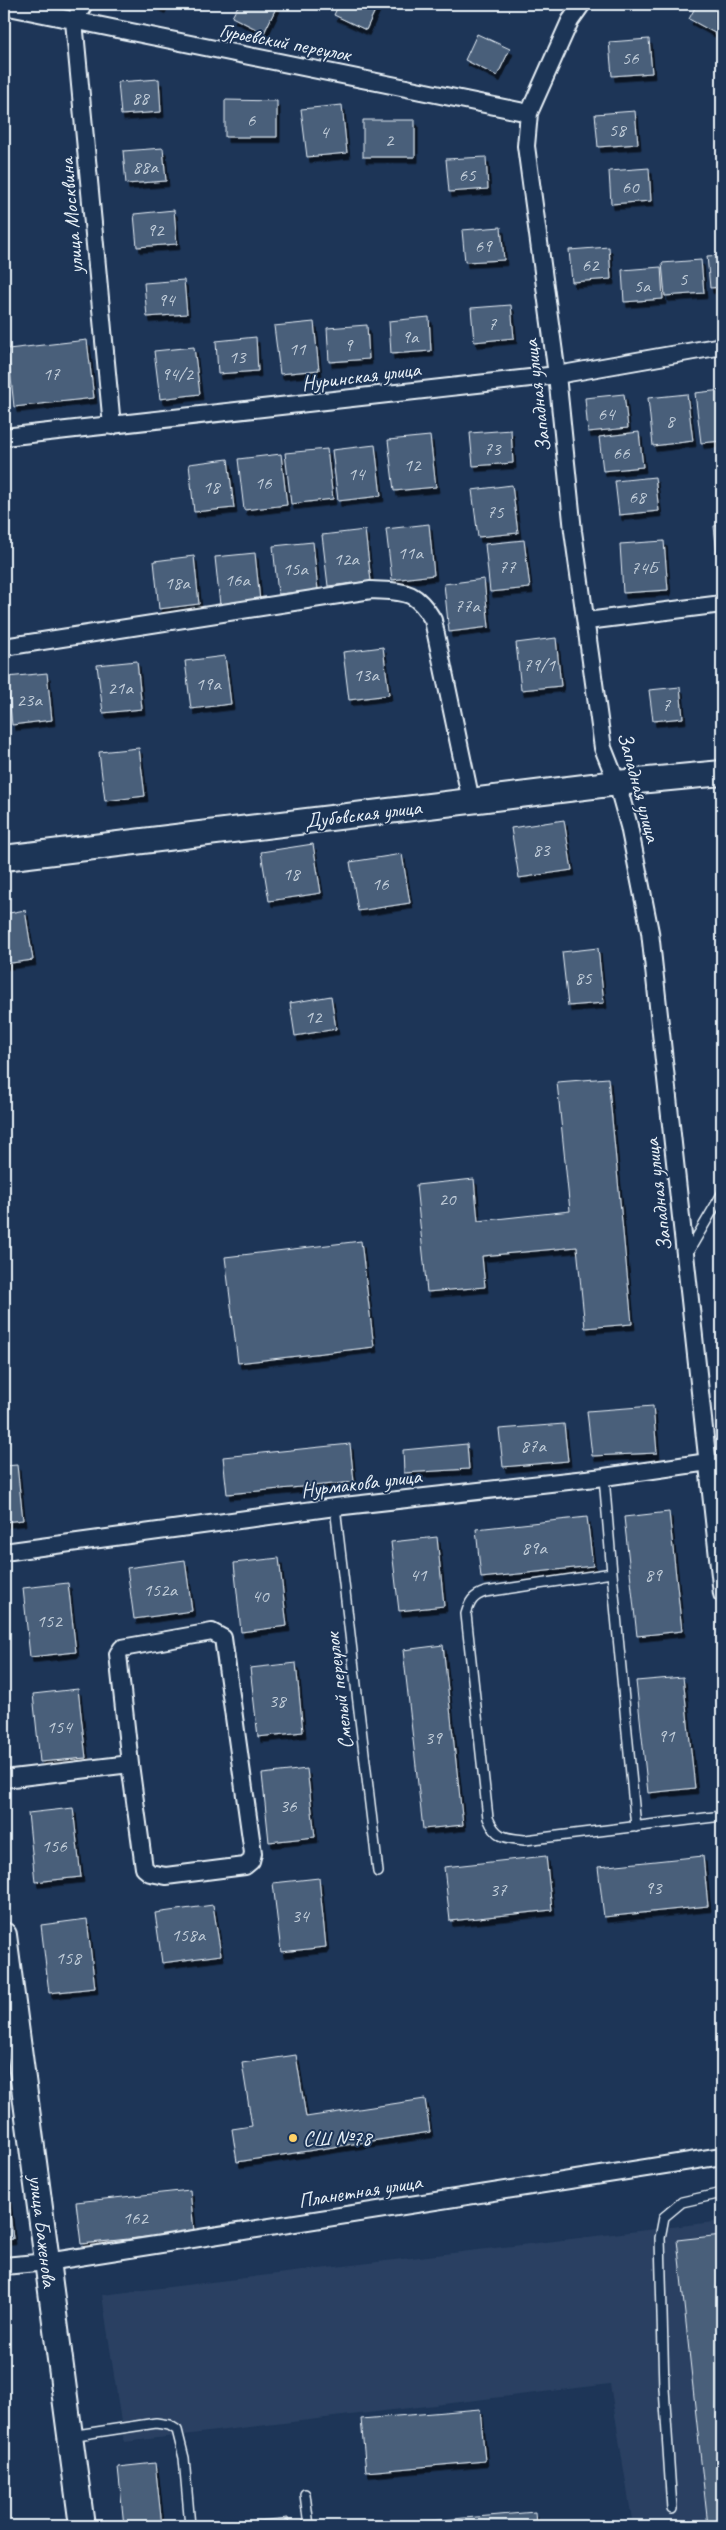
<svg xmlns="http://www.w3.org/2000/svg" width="726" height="2530" font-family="Caveat,sans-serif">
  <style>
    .built { fill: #2a4162 }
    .building { fill: #495e7a; stroke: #e8f1f8; filter: url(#shadow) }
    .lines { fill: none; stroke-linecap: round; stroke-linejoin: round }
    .lane-casing { stroke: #e8f1f8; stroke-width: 12 }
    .street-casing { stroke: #e8f1f8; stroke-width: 20 }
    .secondary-casing { stroke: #e8f1f8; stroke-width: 28 }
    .lane { stroke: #1d3557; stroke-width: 9 }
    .street { stroke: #1d3557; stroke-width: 16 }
    .secondary { stroke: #1d3557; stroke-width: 24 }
    .poi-dot { fill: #ffd166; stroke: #1d3557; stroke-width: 2 }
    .labels { text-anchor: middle; stroke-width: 4; stroke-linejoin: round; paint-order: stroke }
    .number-label { font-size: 19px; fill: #c0ccd8 }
    .street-label { font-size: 21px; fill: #e8f1f8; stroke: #1d3557 }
    .poi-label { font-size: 21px; fill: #e8f1f8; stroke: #1d3557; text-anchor: start }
  </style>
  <defs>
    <filter id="shadow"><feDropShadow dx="3" dy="5.5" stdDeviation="0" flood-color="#0009"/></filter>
  </defs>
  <rect width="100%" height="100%" fill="#1d3557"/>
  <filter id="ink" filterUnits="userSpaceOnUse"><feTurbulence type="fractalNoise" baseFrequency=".02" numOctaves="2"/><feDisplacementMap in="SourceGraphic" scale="10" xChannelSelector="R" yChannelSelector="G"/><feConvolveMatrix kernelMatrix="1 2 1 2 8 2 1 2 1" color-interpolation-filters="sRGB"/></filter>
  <g filter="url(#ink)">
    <path class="built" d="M722 2221V2526H633L610 2384 124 2442 102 2295Z"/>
    <path class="building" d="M153 4H164L162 8Z
      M239 4H272L277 6 264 33 232 17Z
      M339 4H378L366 30 334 15Z
      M697 4H722V37L689 19Z
      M477 34 510 49 497 76 465 60Z
      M649 39 652 73 612 76 609 42Z
      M159 79 161 112 121 115 118 82Z
      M225 100 277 101V137H225Z
      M342 105 347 153 307 157 301 109Z
      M635 111 638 144 598 147 595 114Z
      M363 120H415V157H363Z
      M163 148 166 181 126 184 123 151Z
      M486 157 488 189 449 192 446 159Z
      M649 168 651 201 611 204 609 171Z
      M174 210 177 244 137 247 134 214Z
      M501 227 504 260 465 262 462 230Z
      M609 247 611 279 572 282 569 250Z
      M722 255V287L710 288 707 256Z
      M701 260 704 293 665 296 662 263Z
      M661 267 663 299 624 302 622 270Z
      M184 280 187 314 147 317 144 283Z
      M511 305 514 338 474 342 471 308Z
      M429 317 431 351 391 354 389 321Z
      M314 322 319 370 280 374 274 326Z
      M367 325 369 359 329 362 327 328Z
      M256 337 258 371 218 374 216 341Z
      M87 340 94 398 14 407 8 349Z
      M194 347 200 394 160 399 154 351Z
      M722 390V441L701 443 695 393Z
      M624 394 628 428 588 432 585 398Z
      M687 394 693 441 653 446 648 398Z
      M511 430 513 463 473 466 470 433Z
      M639 432 643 467 603 471 599 437Z
      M430 436 436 487 394 491 388 440Z
      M375 445 381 496 338 501 332 450Z
      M327 449 333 499 291 504 285 453Z
      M281 454 287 505 244 510 238 459Z
      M228 459 234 508 194 512 189 464Z
      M655 477 659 511 619 515 615 481Z
      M512 485 518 533 478 537 472 490Z
      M429 524 434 575 392 580 386 529Z
      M722 525V573H719L714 526Z
      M365 530 371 581 328 586 322 535Z
      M524 540 530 588 490 592 485 544Z
      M664 541 668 590 623 593 620 544Z
      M313 542 318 590 278 594 273 546Z
      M255 553 260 601 220 605 215 557Z
      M194 556 199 604 159 609 154 561Z
      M484 579 489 627 449 632 444 584Z
      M556 638 561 686 521 690 516 643Z
      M383 647 389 695 349 700 343 652Z
      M225 656 231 704 191 709 185 661Z
      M137 661 142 709 103 713 97 665Z
      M47 673 52 720 12 725 7 677Z
      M680 687 683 718 653 721 649 690Z
      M139 748 145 796 105 801 99 752Z
      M564 820 572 870 519 878 511 828Z
      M313 844 321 893 269 901 261 852Z
      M402 854 410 903 358 911 350 862Z
      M25 910 33 960 4 964V914Z
      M598 948 604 1003 568 1006 562 952Z
      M331 996 336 1029 295 1036 290 1003Z
      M608 1078 632 1324 585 1328 577 1247 482 1256 485 1287 427 1292 416 1185 474 1179 478 1221 570 1211 557 1082Z
      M361 1241 374 1347 238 1363 225 1257Z
      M4 1377 8 1416 4 1417Z
      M653 1406 657 1453 592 1456 587 1411Z
      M564 1424 568 1461 503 1467 499 1429Z
      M350 1444 354 1482 227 1494 223 1457Z
      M467 1444 469 1469 404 1473 403 1450Z
      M17 1465 23 1520 4 1522V1466Z
      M669 1512 682 1631 637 1636 624 1517Z
      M587 1517 593 1566 481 1578 476 1529Z
      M437 1537 444 1606 399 1611 391 1542Z
      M279 1558 287 1626 241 1632 234 1563Z
      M185 1560 192 1611 134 1619 127 1568Z
      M68 1583 76 1652 30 1657 23 1588Z
      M443 1645 463 1825 423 1829 403 1650Z
      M296 1663 303 1732 258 1737 250 1668Z
      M683 1677 695 1788 648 1793 636 1681Z
      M78 1689 86 1758 40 1762 33 1694Z
      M307 1769 315 1837 269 1842 262 1774Z
      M73 1808 81 1877 35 1882 28 1813Z
      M546 1856 552 1910 450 1921 444 1867Z
      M703 1856 708 1906 604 1917 598 1867Z
      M319 1878 326 1947 281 1952 273 1883Z
      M213 1905 221 1955 162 1963 155 1913Z
      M87 1919 95 1988 49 1993 41 1925Z
      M296 2055 306 2117 425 2099 430 2132 237 2162 232 2129 252 2126 242 2063Z
      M190 2190 194 2232 81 2244 76 2202Z
      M4 2196H8L13 2239 4 2240Z
      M722 2235V2526H708L677 2240Z
      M480 2409 485 2461 366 2472 361 2419Z
      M155 2463 162 2526H124L118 2467Z
      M535 2512 536 2526H394V2524Z
      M288 2518 289 2526H246V2522Z"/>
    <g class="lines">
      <g class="lane-casing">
        <path id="lane" d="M687 1254 722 1194
          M722 1458 708 1462 722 1476
          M604 1477 612 1573 485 1592C473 1596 470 1601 466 1614L488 1818C496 1838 505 1838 525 1840L722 1816
          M335 1507 378 1872
          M612 1573 636 1827
          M70 2436 156 2423 169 2425 177 2430 184 2458 190 2526
          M305 2494 309 2526
          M672 2509 664 2388 660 2238 664 2217 682 2202 722 2193"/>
      </g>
      <g class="street-casing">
        <path id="street" d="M84 4 74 21 112 426
          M582 4 570 21 529 113 526 146 557 375 573 531 603 748 617 783 629 826 650 932 722 1594
          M4 6 529 113
          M4 437 557 375 722 346
          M587 621 722 604
          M4 647 371 590C404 592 415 589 433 620L471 801
          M4 1552 335 1507 604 1477 708 1462
          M212 1632 223 1638 253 1853 251 1861 245 1866 166 1876 150 1873 144 1868 130 1764 118 1654 122 1648Z
          M4 1779 130 1764
          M4 2266 47 2262 722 2156"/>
      </g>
      <g class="secondary-casing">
        <path id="secondary" d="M4 858 617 783 722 773
          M4 1935 82 2526"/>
      </g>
      <use href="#lane" class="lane"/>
      <use href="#street" class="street"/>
      <use href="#secondary" class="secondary"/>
    </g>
  </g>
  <circle class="poi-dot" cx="293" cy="2138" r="5"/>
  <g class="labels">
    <g class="number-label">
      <text x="630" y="64">56</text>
      <text x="140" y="104">88</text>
      <text x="251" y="126">6</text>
      <text x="617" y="136">58</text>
      <text x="324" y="138">4</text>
      <text x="389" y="146">2</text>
      <text x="145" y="173">88а</text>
      <text x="467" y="181">65</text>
      <text x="630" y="193">60</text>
      <text x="155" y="236">92</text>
      <text x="483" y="252">69</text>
      <text x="590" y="271">62</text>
      <text x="683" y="285">5</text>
      <text x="642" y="292">5а</text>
      <text x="166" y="306">94</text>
      <text x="492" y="330">7</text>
      <text x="410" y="343">9а</text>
      <text x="348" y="351">9</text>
      <text x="297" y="355">11</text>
      <text x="237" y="363">13</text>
      <text x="51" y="380">17</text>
      <text x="177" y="380">94/2</text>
      <text x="606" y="420">64</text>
      <text x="670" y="427">8</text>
      <text x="492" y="455">73</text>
      <text x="621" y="459">66</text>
      <text x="412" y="471">12</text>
      <text x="356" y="480">14</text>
      <text x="263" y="489">16</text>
      <text x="211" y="493">18</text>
      <text x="637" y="503">68</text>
      <text x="495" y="518">75</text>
      <text x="410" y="559">11а</text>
      <text x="346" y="565">12а</text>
      <text x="507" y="573">77</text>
      <text x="644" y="574">74Б</text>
      <text x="295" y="575">15а</text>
      <text x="237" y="586">16а</text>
      <text x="177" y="589">18а</text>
      <text x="467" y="612">77а</text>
      <text x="539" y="671">79/1</text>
      <text x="366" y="681">13а</text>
      <text x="208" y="690">19а</text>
      <text x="120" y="694">21а</text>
      <text x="29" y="706">23а</text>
      <text x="666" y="711">7</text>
      <text x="541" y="856">83</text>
      <text x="291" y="880">18</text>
      <text x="380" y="890">16</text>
      <text x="583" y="984">85</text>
      <text x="313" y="1023">12</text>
      <text x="447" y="1205">20</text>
      <text x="533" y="1452">87а</text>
      <text x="534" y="1554">89а</text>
      <text x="418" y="1581">41</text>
      <text x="653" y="1581">89</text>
      <text x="160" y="1596">152а</text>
      <text x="260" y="1602">40</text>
      <text x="49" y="1627">152</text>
      <text x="277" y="1707">38</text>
      <text x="59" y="1733">154</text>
      <text x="666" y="1742">91</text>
      <text x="433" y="1744">39</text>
      <text x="288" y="1812">36</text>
      <text x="54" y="1852">156</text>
      <text x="653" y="1894">93</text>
      <text x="498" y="1896">37</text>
      <text x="300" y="1922">34</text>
      <text x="188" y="1941">158а</text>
      <text x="68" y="1964">158</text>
      <text x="135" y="2224">162</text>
    </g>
    <g class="street-label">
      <text transform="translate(285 42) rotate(11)" y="7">Гурьевский переулок</text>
      <text transform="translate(71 216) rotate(-95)" y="7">улица Москвина</text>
      <text transform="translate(361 376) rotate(-7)" y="7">Нуринская улица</text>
      <text transform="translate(537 396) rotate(-97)" y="7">Западная улица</text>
      <text transform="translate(639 787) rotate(75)" y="7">Западная улица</text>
      <text transform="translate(363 814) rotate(-7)" y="7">Дубовская улица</text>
      <text transform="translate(658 1195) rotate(-97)" y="7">Западная улица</text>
      <text transform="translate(361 1483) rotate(-7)" y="7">Нурмакова улица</text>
      <text transform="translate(339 1691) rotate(-97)" y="7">Смелый переулок</text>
      <text transform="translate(360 2191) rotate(-9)" y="7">Планетная улица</text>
      <text transform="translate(43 2231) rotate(83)" y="7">улица Баженова</text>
    </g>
    <g class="poi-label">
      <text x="303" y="2145">СШ №78</text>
    </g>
  </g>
  <rect width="726" height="2530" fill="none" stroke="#1d3557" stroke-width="20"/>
  <rect x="10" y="10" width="706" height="2510" fill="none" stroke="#e8f1f8" stroke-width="2" filter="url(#ink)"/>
</svg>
